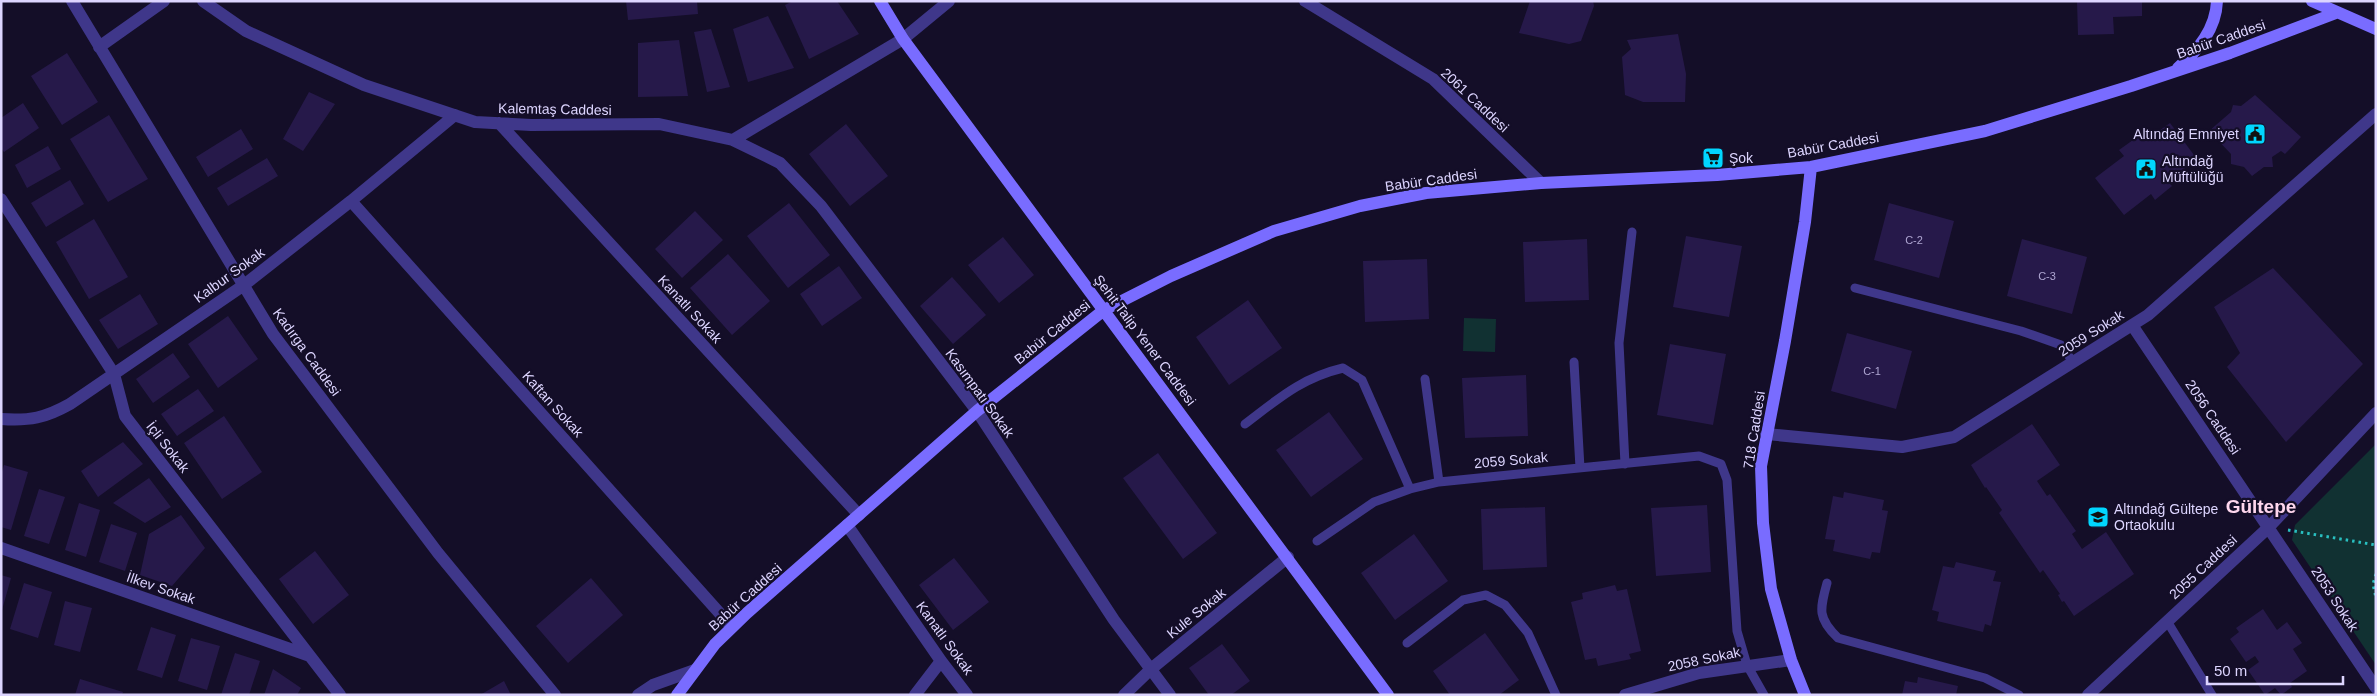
<svg xmlns="http://www.w3.org/2000/svg" width="2377" height="696" font-family="Helvetica,sans-serif">
  <style>
    .green { fill: #113132 }
    .building { fill: #26194a }
    .lines { fill: none; stroke-linecap: round; stroke-linejoin: round }
    .path { stroke: #29bfc0; stroke-width: 3; stroke-dasharray: 2.5 4; stroke-linecap: butt }
    .lane { stroke: #3f378a; stroke-width: 9 }
    .street { stroke: #3f378a; stroke-width: 12 }
    .secondary { stroke: #796cff; stroke-width: 12 }
    .labels { text-anchor: middle; stroke-width: 4.5; stroke-linejoin: round; paint-order: stroke }
    .number-label { font-size: 11px; fill: #afa6d2 }
    .street-label { font-size: 14px; fill: #ddd5ff; stroke: #140e28 }
    .poi-label { font-size: 14px; fill: #ddd5ff; stroke: #140e28; text-anchor: start }
    .district-label { font-size: 19px; font-weight: bold; fill: #ffd7ee; stroke: #140e28 }
  </style>
  <rect width="100%" height="100%" fill="#140e28"/>
  <path class="green" d="M1464 318 1496 319 1495 352 1463 351Z
    M2376 444V665L2292 540 2295 525Z"/>
  <path class="building" d="M626 1H697L698 14 628 20Z
    M793 1H837L859 34 809 59 785 5Z
    M1530 1H1593L1594 6 1581 41 1569 44 1519 33Z
    M2077 1H2142V16L2113 17 2114 34 2078 35Z
    M768 16 794 68 748 82 733 29Z
    M711 29 730 87 707 92 694 32Z
    M1678 34 1686 74 1685 102H1643L1625 95 1622 57 1631 49 1627 40Z
    M679 40 688 96 638 97V43Z
    M67 53 98 102 62 125 31 76Z
    M309 92 335 104 303 151 283 139Z
    M2255 95 2301 137 2285 154 2281 151 2272 157 2273 167H2264L2252 176 2244 167 2231 164V154L2209 131 2231 112 2233 105 2241 106Z
    M23 103 39 128 4 152 1 148V118Z
    M109 115 148 179 108 202 70 139Z
    M2170 123 2197 159 2168 182 2172 186 2155 200 2151 194 2124 215 2095 178 2124 156 2119 150 2140 135 2145 141Z
    M846 124 888 176 850 206 809 154Z
    M241 129 253 149 208 177 196 157Z
    M48 146 61 169 27 188 15 165Z
    M267 158 278 176 228 206 217 188Z
    M70 180 84 204 46 227 31 203Z
    M789 203 830 255 788 288 747 236Z
    M1889 203 1954 221 1939 278 1874 260Z
    M695 211 723 240 682 278 655 249Z
    M94 219 128 277 89 299 56 242Z
    M1686 236 1742 246 1729 317 1673 307Z
    M1003 237 1034 275 999 303 968 265Z
    M1587 239 1589 300 1525 302 1523 242Z
    M2022 239 2087 257 2072 314 2007 296Z
    M728 254 770 301 732 335 690 288Z
    M1427 259 1429 319 1365 322 1363 261Z
    M839 266 862 298 822 326 800 294Z
    M2273 268 2363 364 2286 442 2227 367 2240 353 2214 307Z
    M952 277 986 315 953 344 920 306Z
    M140 294 158 324 118 349 99 320Z
    M1248 300 1282 348 1229 385 1196 337Z
    M228 316 258 359 218 388 188 344Z
    M1847 333 1912 351 1896 409 1831 391Z
    M1670 344 1726 354 1713 425 1657 415Z
    M173 353 190 377 153 403 136 379Z
    M1526 375 1528 436 1465 438 1462 378Z
    M198 389 214 411 177 436 161 414Z
    M1329 412 1363 459 1311 497 1276 450Z
    M224 416 262 472 222 499 184 443Z
    M2032 424 2060 465 2037 481 2047 496 2050 494 2076 531 2072 534 2082 549 2106 532 2134 574 2074 616 2064 601 2062 602 2058 595 2060 594 2043 570 2040 573 1999 513 2002 510 1986 487 1985 488 1971 465Z
    M123 442 143 464 98 497 81 471Z
    M1158 453 1217 533 1183 559 1123 478Z
    M4 465 28 472 11 530 1 527V475Z
    M149 478 171 507 145 523 113 503Z
    M39 489 65 497 49 544 24 536Z
    M1844 492 1884 500 1882 510 1888 511 1880 553 1872 552 1870 559 1833 551 1835 540 1825 539 1833 496 1843 498Z
    M79 503 100 510 86 557 65 550Z
    M1707 505 1711 572 1656 576 1651 508Z
    M1545 507 1547 567 1483 570 1481 509Z
    M181 515 205 548 172 586 140 575 149 534Z
    M111 524 137 533 125 571 99 562Z
    M1414 534 1448 581 1395 620 1361 573Z
    M315 551 349 595 313 624 279 579Z
    M954 558 989 602 953 630 919 585Z
    M1956 562 1996 571 1993 581 2001 582 1991 626 1985 624 1983 632 1937 621 1939 612 1932 610 1943 566 1954 568Z
    M1 575 11 578 2 610 1 609Z
    M591 578 623 615 568 663 536 626Z
    M24 583 52 592 38 638 10 629Z
    M1615 585 1617 591 1627 589 1641 651 1629 654 1631 659 1598 666 1596 658 1585 660 1571 602 1583 599 1582 593Z
    M65 601 92 608 80 652 54 645Z
    M2263 609 2277 630 2287 622 2302 643 2293 649 2307 671 2290 683 2292 687 2281 695 2275 688 2265 695 2248 670 2259 662 2255 656 2246 662 2230 639 2239 632 2236 628Z
    M151 627 176 635 162 678 137 670Z
    M1485 633 1519 680 1499 695H1450L1433 671Z
    M191 638 220 646 207 690 178 681Z
    M1222 644 1250 681 1231 695H1209L1189 668Z
    M235 653 260 661 249 695H221Z
    M273 669 301 688 297 695H264Z
    M1918 677 1958 686 1956 695H1902L1905 681 1917 683Z
    M80 679 123 692 122 695H75Z
    M504 681 511 695H480Z"/>
  <g class="lines">
    <path class="path" d="M2288 530 2376 545
      M2376 574 2373 584 2376 598"/>
    <path class="lane" d="M1855 288 2021 331 2061 345 2073 362
      M1574 362 1580 468
      M1425 379 1439 482
      M1245 424C1278 399 1301 378 1343 368L1362 380 1410 489
      M1625 464 1619 343 1632 232
      M1317 541 1374 502 1410 489 1439 482 1699 456 1721 464 1727 480 1737 631 1747 665 1764 695
      M1827 583C1820 609 1817 618 1838 638L1985 678 2019 695
      M2167 621 2212 695
      M1407 643 1463 600 1486 595 1505 605 1528 633 1556 695"/>
    <path class="street" d="M72 1 273 334 438 553 555 695
      M203 1 246 31 364 85 475 122 531 125 659 124 733 140 780 163 821 206 977 411 1114 620 1170 695
      M1305 1 1433 79 1541 183
      M99 47 164 1
      M499 123 859 515
      M733 140 903 39 949 1
      M1 199 114 374 125 416 340 695
      M351 201 732 627
      M2132 325 2376 688
      M1 419C30 421 45 418 70 404L244 285 351 201 455 115
      M1766 434 1902 447 1954 437 2148 315 2376 114
      M847 525 941 661 967 695
      M1 548 310 656
      M638 695 653 685 695 670
      M915 695 941 661
      M1124 695 1151 669 1288 557
      M1625 695 1699 673 1791 660
      M2088 695 2269 527 2376 413"/>
    <path class="secondary" d="M880 1 903 39 1388 695
      M2312 1 2376 29
      M2178 68C2198 50 2216 29 2217 1
      M677 695 715 644 747 613 977 411 1104 310 1171 276 1274 231 1360 206 1426 193 1541 183 1717 175 1811 167 1985 131 2131 86 2230 53 2336 13
      M1805 695 1791 660 1771 589 1763 523 1761 466 1785 341 1805 222 1811 167"/>
  </g>
  <defs>
    <g id="civic-square" transform="scale(1.125)"><rect x="-9" y="-9" width="18" height="18" rx="4" fill="#01d6ff" stroke="#140e28"/><path d="M-.6-6.5H3V-4.5H.6V-3L4-1V1h2V6H-6V1h2V-1L-.6-3ZM-1.2 2.5V6h2.4V2.5Z" fill="#111"/></g>
    <g id="supermarket-square" transform="scale(1.125)"><rect x="-9" y="-9" width="18" height="18" rx="4" fill="#01d6ff" stroke="#140e28"/><path d="M-6-5.5h2.5l.6 2H6L4.5 2H-2.5L-4.4-4H-6ZM-1.5 3.2a1.3 1.3 0 1 0 .1 0ZM3 3.2a1.3 1.3 0 1 0 .1 0Z" fill="#111"/></g>
    <g id="school-square" transform="scale(1.125)"><rect x="-9" y="-9" width="18" height="18" rx="4" fill="#01d6ff" stroke="#140e28"/><path d="M0-5L7-2L0 1L-7-2ZM-4 1L0 2.5L4 1V4Q0 6-4 4Z" fill="#111"/></g>
  </defs>
  <g fill-rule="evenodd">
    <use href="#civic-square" x="2255" y="134"/>
    <use href="#supermarket-square" x="1713" y="158"/>
    <use href="#civic-square" x="2146" y="169"/>
    <use href="#school-square" x="2098" y="517"/>
  </g>
  <g class="labels">
    <g class="number-label">
      <text x="1914" y="244">C-2</text>
      <text x="2047" y="280">C-3</text>
      <text x="1872" y="375">C-1</text>
    </g>
    <g class="street-label">
      <text transform="translate(2221 39) rotate(-19)" y="5">Babür Caddesi</text>
      <text transform="translate(1475 100) rotate(43)" y="5">2061 Caddesi</text>
      <text transform="translate(555 109) rotate(1)" y="5">Kalemtaş Caddesi</text>
      <text transform="translate(1833 145) rotate(-10)" y="5">Babür Caddesi</text>
      <text transform="translate(1431 180) rotate(-8)" y="5">Babür Caddesi</text>
      <text transform="translate(229 275) rotate(-36)" y="5">Kalbur Sokak</text>
      <text transform="translate(690 309) rotate(47)" y="5">Kanatlı Sokak</text>
      <text transform="translate(1052 332) rotate(-39)" y="5">Babür Caddesi</text>
      <text transform="translate(2091 333) rotate(-32)" y="5">2059 Sokak</text>
      <text transform="translate(1145 340) rotate(53)" y="5">Şehit Talip Yener Caddesi</text>
      <text transform="translate(307 352) rotate(54)" y="5">Kadırga Caddesi</text>
      <text transform="translate(980 393) rotate(54)" y="5">Kasımpatı Sokak</text>
      <text transform="translate(553 404) rotate(48)" y="5">Kaftan Sokak</text>
      <text transform="translate(2213 417) rotate(56)" y="5">2056 Caddesi</text>
      <text transform="translate(1754 430) rotate(-81)" y="5">718 Caddesi</text>
      <text transform="translate(168 447) rotate(52)" y="5">İçli Sokak</text>
      <text transform="translate(1511 460) rotate(-5)" y="5">2059 Sokak</text>
      <text transform="translate(2203 567) rotate(-43)" y="5">2055 Caddesi</text>
      <text transform="translate(161 588) rotate(19)" y="5">İlkev Sokak</text>
      <text transform="translate(745 597) rotate(-42)" y="5">Babür Caddesi</text>
      <text transform="translate(2335 599) rotate(57)" y="5">2053 Sokak</text>
      <text transform="translate(1196 613) rotate(-39)" y="5">Kule Sokak</text>
      <text transform="translate(945 638) rotate(54)" y="5">Kanatlı Sokak</text>
      <text transform="translate(1704 659) rotate(-12)" y="5">2058 Sokak</text>
    </g>
    <g class="poi-label">
      <text x="2239" y="139" text-anchor="end">Altındağ Emniyet</text>
      <text x="1729" y="163">Şok</text>
      <text x="2162" y="166">Altındağ<tspan x="2162" dy="16">Müftülüğü</tspan></text>
      <text x="2114" y="514">Altındağ Gültepe<tspan x="2114" dy="16">Ortaokulu</tspan></text>
    </g>
    <g class="district-label">
      <text x="2261" y="513">Gültepe</text>
    </g>
  </g>
  <rect width="2377" height="696" fill="none" stroke="#ddd5ff" stroke-width="5"/>
  <path d="M2207 676v8h136v-8" fill="none" stroke="#ddd5ff" stroke-width="2.5"/>
  <text x="2214" y="676" font-size="15" fill="#ddd5ff" stroke="#140e28" stroke-width="4" paint-order="stroke">50 m</text>
</svg>
